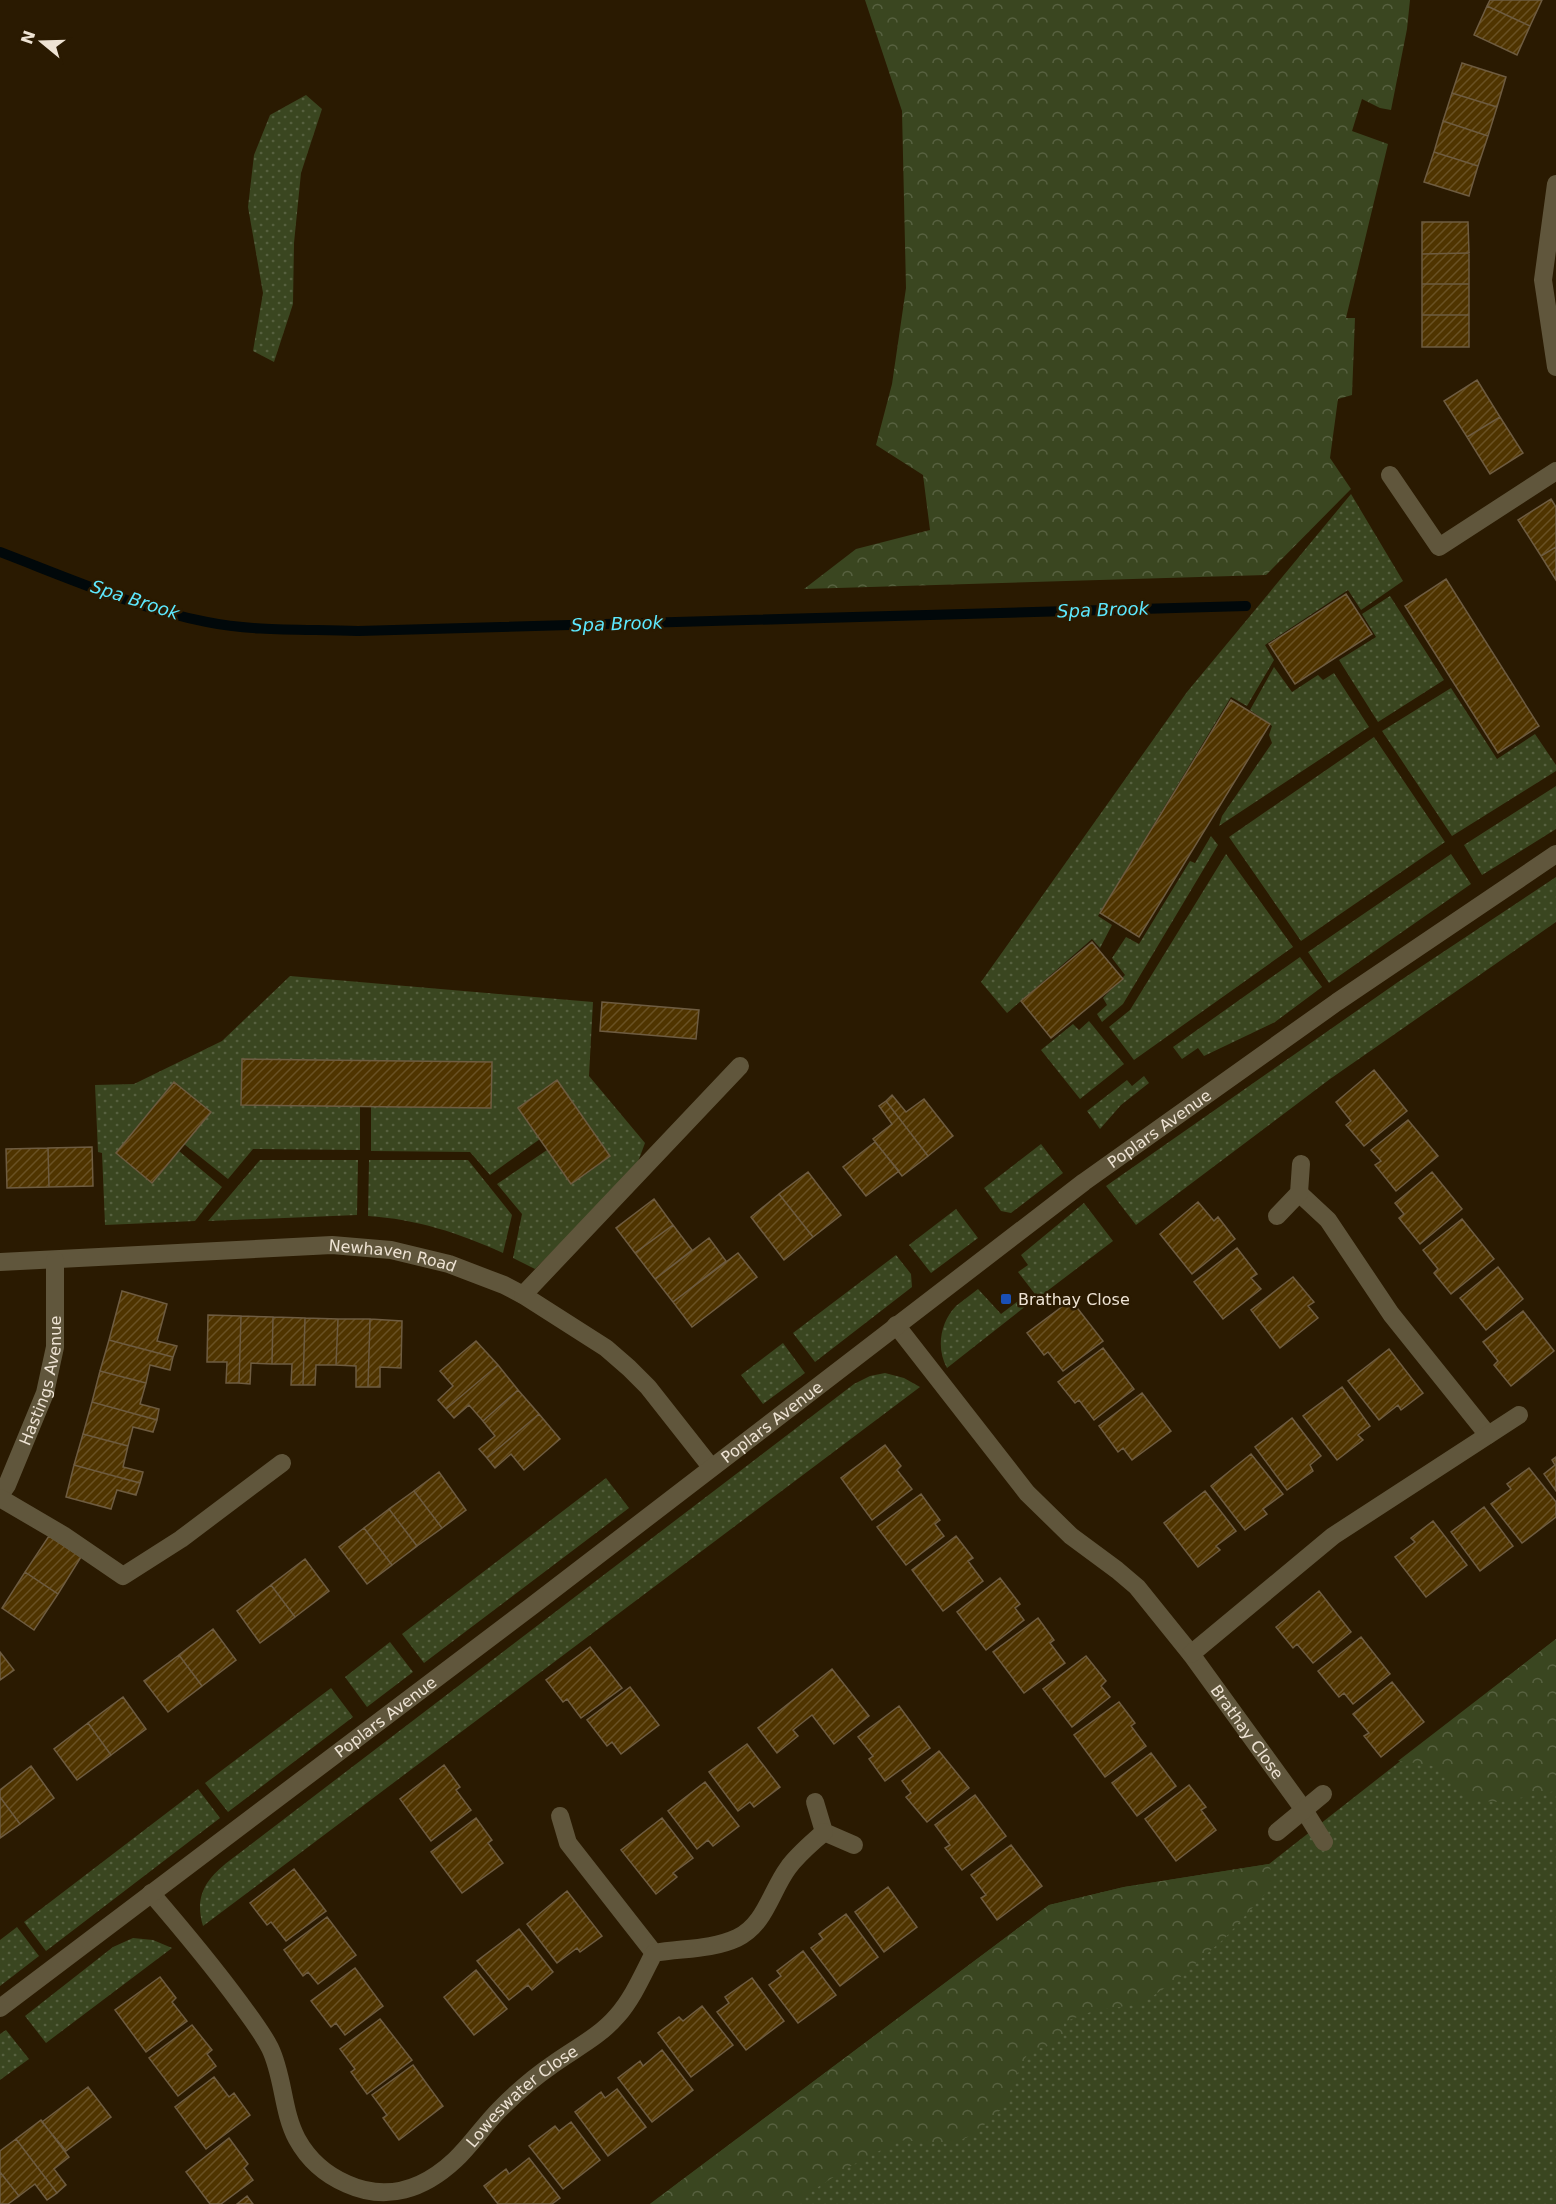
<svg xmlns="http://www.w3.org/2000/svg" width="1556" height="2204" font-family="'DejaVu Sans',sans-serif">
  <style>
    .green { fill: url(#green-dots) }
    .forest { fill: url(#forest-crowns) }
    .lines { fill: none; stroke-linecap: round; stroke-linejoin: round }
    .stream { stroke: #01080a; stroke-width: 10 }
    .building { fill: url(#building-hatch); stroke: #6e5c41; stroke-width: 1.5 }
    .minor { stroke: #60563c; stroke-width: 18 }
    .transit-dot { fill: #1a4fb4; stroke: #2a1a01; stroke-width: 2 }
    .labels { text-anchor: middle; stroke-width: 5; stroke-linejoin: round; paint-order: stroke }
    .street-label { font-size: 16px; fill: #eee3d4; stroke: #2a1a01 }
    .poi-label { font-size: 16px; fill: #eee3d4; stroke: #2a1a01; text-anchor: start }
    .water-label { font-size: 18px; font-style: italic; fill: #5de8fe; stroke: #2a1a01 }
  </style>
  <defs>
    <pattern id="green-dots" width="8" height="8" patternUnits="userSpaceOnUse" patternTransform="scale(1.5)"><rect width="8" height="8" fill="#3a4620"/><path d="M2 2h.1M6 6h.1" fill="none" stroke="#576140" stroke-width="1.8" stroke-linecap="round"/></pattern>
    <pattern id="forest-crowns" width="20" height="18" patternUnits="userSpaceOnUse" patternTransform="scale(1.5)"><rect width="20" height="18" fill="#3a4620"/><path d="M2 6a3 3 0 1 1 6 0M12 15a3 3 0 1 1 6 0" fill="none" stroke="#576140"/></pattern>
    <pattern id="building-hatch" width="6" height="6" patternUnits="userSpaceOnUse" patternTransform="scale(1.5)"><rect width="6" height="6" fill="#4f3400"/><path d="M-1 1l2-2M0 6l6-6M5 7l2-2" fill="none" stroke="#695124"/></pattern>
  </defs>
  <rect width="100%" height="100%" fill="#2a1a01"/>
  <path class="green" d="M306 95 322 109 301 173 294 243 293 304 274 362 253 351 263 293 248 207 254 155 270 115Z
    M1351 494 1403 581 1361 610 1348 590 1265 645 1274 660 1247 706 1231 697 1098 916 1112 925 1100 948 1092 939 1007 1013 981 982 1187 692Z
    M1390 596 1444 680 1378 722 1339 660 1376 637 1362 614Z
    M1274 667 1292 692 1318 675 1323 680 1334 673 1369 727 1219 826 1222 816 1272 743 1269 735 1272 726 1250 710Z
    M1451 688 1497 759 1535 734 1556 765V771L1452 836 1382 731Z
    M1374 737 1445 842 1301 941 1229 837Z
    M1556 786V829L1482 875 1464 845Z
    M1211 836 1218 845 1123 1004 1102 1022 1097 1014 1107 1005 1103 998 1125 975 1112 958 1126 937 1139 944 1190 861 1195 863Z
    M1226 854 1293 947 1134 1060 1109 1027 1130 1010Z
    M1451 854 1471 884 1329 983 1308 952Z
    M1556 877V922L1330 1079 1136 1225 1106 1186 1398 982Z
    M1300 957 1322 987 1275 1022 1204 1056 1198 1048 1182 1059 1173 1047Z
    M290 976 593 1002 589 1076 645 1143 636 1167 535 1269 513 1258 522 1214 497 1184 547 1150 571 1184 610 1156 557 1081 518 1108 540 1139 490 1175 470 1152 371 1151V1106H360V1150L253 1149 228 1179 184 1144 210 1112 174 1082 116 1153 152 1183 179 1151 222 1187 195 1221 105 1225 102 1153 98 1152 95 1085 134 1084 222 1041Z
    M1089 1021 1124 1064 1080 1099 1041 1050 1073 1024 1079 1030Z
    M1144 1076 1149 1083 1121 1105 1100 1129 1087 1111 1127 1080 1132 1086Z
    M1041 1144 1063 1173 1011 1213 1001 1211 984 1188Z
    M260 1160H358L357 1215 208 1221Z
    M369 1160H468L512 1215 503 1253C459 1233 416 1219 368 1216Z
    M1084 1203 1113 1241 1038 1298 1018 1272 1028 1265 1021 1255Z
    M956 1209 978 1238 931 1273 909 1245Z
    M896 1255 911 1274 912 1287 815 1362 793 1333Z
    M978 1289 1001 1314 1026 1295 1031 1302 947 1368C936 1349 940 1322 956 1306 963 1300 971 1295 978 1289Z
    M783 1343 805 1373 763 1404 741 1375Z
    M885 1373 904 1378 920 1387 203 1926C194 1896 206 1879 229 1861L854 1384 870 1376Z
    M606 1478 629 1508 424 1663 402 1634Z
    M1556 1639V2204H650L1049 1905 1124 1887 1269 1864Z
    M390 1642 413 1672 367 1707 345 1677Z
    M331 1688 353 1717 228 1812 205 1783Z
    M198 1789 220 1818 46 1951 24 1922Z
    M17 1927 39 1956 0 1986V1940Z
    M133 1938 153 1940 172 1948 46 2043 25 2016 113 1947Z
    M6 2030 29 2059 0 2080V2034Z"/>
  <path class="forest" d="M865 0H1410L1407 29 1391 110 1380 108 1362 99 1352 131 1388 144 1346 318H1355L1352 395 1338 399 1330 458 1351 489 1266 575 804 589 856 549 930 530 923 475 876 445 892 384 906 288 902 111Z
    M1556 1639V1791L1499 1802 1468 1800C1442 1764 1442 1766 1398 1761Z
    M1269 1864 1273 1885 1225 1938 1178 1979 1141 2004 1096 2010 1064 2022 1063 2035 1052 2045 1029 2051 1015 2078 1004 2107 974 2134 953 2144 900 2140 849 2167 792 2204H650L1049 1905 1124 1887Z
    M1124 2198 1144 2204H1102Z"/>
  <g class="lines">
    <path class="stream" d="M0 552C68 578 136 608 207 622 256 632 308 629 358 631L1246 606"/>
  </g>
  <path class="building" d="M1490 0H1542L1530 26 1487 6Z
    M1487 6 1530 26 1517 55 1474 35Z
    M1462 63 1506 77 1497 107 1452 93Z
    M1452 93 1497 107 1488 136 1443 121Z
    M1443 121 1488 136 1478 166 1434 152Z
    M1434 152 1478 166 1469 196 1424 182Z
    M1422 222H1468L1469 253 1422 254Z
    M1469 253V284H1422V254Z
    M1422 284H1469V315H1422Z
    M1422 315H1469V347H1422Z
    M1477 380 1500 417 1467 437 1444 401Z
    M1500 417 1523 453 1490 474 1467 437Z
    M1551 499 1556 507V547L1541 556 1518 520Z
    M1556 547V580L1541 556Z
    M1446 579 1539 726 1498 753 1405 606Z
    M1346 594 1372 634 1295 684 1269 644Z
    M1231 700 1270 724 1139 937 1100 913Z
    M1092 942 1123 979 1051 1038 1021 1001Z
    M602 1002 699 1010 696 1039 600 1031Z
    M242 1059 492 1062 491 1108 241 1105Z
    M1374 1070 1407 1111 1364 1146 1346 1125 1351 1121 1336 1102Z
    M557 1080 610 1156 571 1184 518 1108Z
    M174 1082 211 1112 152 1183 116 1153Z
    M892 1095 906 1112 924 1099 953 1136 928 1156 886 1101Z
    M886 1101 928 1156 902 1176 873 1139 892 1124 879 1106Z
    M1408 1120 1438 1156 1396 1191 1375 1165 1381 1161 1371 1150Z
    M875 1142 899 1171 866 1196 843 1167Z
    M92 1147 93 1186 49 1187 48 1148Z
    M48 1148 49 1187 7 1188 6 1149Z
    M808 1172 841 1215 813 1237 779 1194Z
    M1432 1172 1462 1209 1420 1244 1399 1218 1404 1214 1395 1203Z
    M779 1194 813 1237 784 1260 751 1217Z
    M654 1199 673 1225 635 1253 616 1228Z
    M1198 1202 1214 1221 1218 1217 1235 1239 1192 1274 1160 1234Z
    M1462 1219 1494 1259 1451 1294 1434 1273 1438 1269 1423 1250Z
    M673 1225 692 1250 655 1279 635 1253Z
    M709 1238 726 1261 673 1302 655 1279Z
    M1237 1248 1257 1274 1251 1278 1261 1289 1223 1319 1194 1282Z
    M738 1253 757 1277 692 1327 673 1302Z
    M1498 1267 1523 1299 1486 1330 1460 1298Z
    M1293 1277 1314 1302 1308 1306 1318 1318 1280 1348 1251 1310Z
    M122 1291 167 1304 157 1341 177 1346 173 1357 109 1340Z
    M1071 1300 1103 1341 1063 1371 1048 1352 1044 1355 1027 1333Z
    M1523 1311 1554 1351 1511 1386 1494 1365 1498 1361 1483 1342Z
    M208 1315 241 1316 239 1383H226L227 1362H207Z
    M241 1316 273 1317 272 1364 251 1363 250 1384 239 1383Z
    M273 1317 305 1318 303 1385H291L292 1364H272Z
    M305 1318 338 1319 336 1365H316L315 1385H303Z
    M338 1319H370L368 1387H356V1366L336 1365Z
    M370 1319 402 1321 401 1368 380 1367V1387H368Z
    M109 1340 173 1357 170 1370 150 1365 146 1383 100 1371Z
    M476 1341 498 1365 446 1409 438 1400 453 1386 440 1371Z
    M1103 1348 1134 1389 1094 1420 1079 1400 1075 1403 1058 1382Z
    M1389 1349 1423 1393 1401 1410 1398 1405 1379 1420 1348 1381Z
    M498 1365 518 1390 483 1421 469 1405 454 1418 446 1409Z
    M100 1371 146 1383 140 1404 159 1409 157 1420 92 1402Z
    M1342 1387 1370 1426 1358 1435 1363 1440 1337 1460 1303 1416Z
    M518 1390 539 1414 487 1458 479 1449 495 1436 483 1421Z
    M1142 1393 1171 1431 1132 1460 1123 1448 1118 1452 1099 1426Z
    M92 1402 157 1420 153 1432 133 1427 128 1446 83 1434Z
    M539 1414 560 1439 524 1470 511 1454 495 1468 487 1458Z
    M1292 1418 1321 1456 1310 1465 1313 1471 1287 1490 1255 1447Z
    M83 1434 128 1446 123 1467 143 1472 140 1483 74 1465Z
    M885 1445 901 1466 897 1470 912 1489 872 1520 841 1478Z
    M1251 1454 1283 1494 1263 1509 1267 1514 1245 1530 1211 1486Z
    M1556 1457V1491L1544 1474 1555 1465 1552 1460Z
    M74 1465 140 1483 136 1495 117 1490 111 1509 66 1497Z
    M1529 1468 1556 1502V1517L1522 1543 1491 1504 1511 1489 1507 1484Z
    M439 1472 466 1510 442 1528 414 1491Z
    M414 1491 442 1528 417 1546 389 1509Z
    M1205 1491 1236 1531 1216 1546 1220 1550 1198 1567 1164 1523Z
    M921 1494 940 1520 935 1524 944 1536 906 1565 877 1527Z
    M1484 1507 1513 1546 1480 1571 1451 1532Z
    M389 1509 417 1546 392 1565 364 1528Z
    M1433 1521 1467 1565 1426 1597 1395 1557 1415 1542 1411 1538Z
    M364 1528 392 1565 367 1584 339 1547Z
    M49 1536 81 1557 58 1594 25 1572Z
    M956 1536 973 1558 968 1561 983 1581 943 1611 912 1570Z
    M305 1559 329 1591 295 1617 271 1585Z
    M25 1572 58 1594 34 1630 2 1608Z
    M1000 1578 1020 1604 1015 1608 1024 1620 986 1650 957 1612Z
    M271 1585 295 1617 260 1643 237 1611Z
    M1319 1591 1351 1632 1313 1663 1297 1644 1293 1648 1276 1627Z
    M1038 1618 1054 1640 1050 1643 1065 1663 1024 1693 993 1652Z
    M213 1629 236 1660 202 1686 179 1655Z
    M1361 1637 1390 1674 1353 1704 1344 1693 1339 1697 1318 1671Z
    M590 1647 622 1688 581 1718 567 1699 563 1702 546 1680Z
    M0 1652 14 1670 0 1680Z
    M179 1655 202 1686 168 1712 144 1681Z
    M1086 1656 1106 1681 1101 1686 1110 1697 1072 1727 1043 1689Z
    M832 1669 869 1716 834 1744 812 1715 793 1730 798 1736 777 1753 758 1728Z
    M1392 1682 1424 1722 1381 1757 1364 1736 1369 1733 1353 1714Z
    M630 1687 659 1725 621 1754 612 1742 607 1746 587 1720Z
    M123 1697 146 1729 111 1755 88 1723Z
    M1119 1702 1135 1723 1131 1726 1146 1746 1105 1777 1074 1735Z
    M899 1706 930 1748 885 1781 869 1759 873 1756 858 1737Z
    M88 1723 111 1755 77 1780 54 1749Z
    M747 1744 780 1787 754 1807 750 1802 738 1811 709 1772Z
    M939 1751 969 1788 927 1822 906 1797 911 1793 902 1781Z
    M1151 1753 1176 1786 1137 1816 1112 1783Z
    M444 1765 460 1787 456 1790 471 1810 431 1841 400 1799Z
    M31 1766 54 1798 20 1824 0 1797V1790Z
    M705 1782 739 1826 713 1846 708 1840 697 1849 668 1811Z
    M1189 1785 1206 1807 1201 1810 1216 1830 1176 1861 1145 1819Z
    M975 1795 1006 1836 962 1870 945 1848 950 1845 935 1825Z
    M0 1797 20 1824 0 1838Z
    M476 1818 492 1840 488 1843 503 1863 462 1893 431 1852Z
    M662 1818 693 1858 673 1873 677 1877 656 1894 621 1850Z
    M1011 1845 1042 1886 997 1920 981 1898 986 1895 971 1875Z
    M294 1869 326 1911 286 1941 271 1922 267 1925 250 1903Z
    M888 1887 917 1927 884 1952 855 1912Z
    M567 1891 602 1936 580 1952 577 1948 557 1963 527 1924Z
    M846 1914 878 1957 840 1986 811 1948 823 1939 819 1934Z
    M327 1917 356 1955 318 1984 308 1972 303 1976 284 1950Z
    M519 1929 553 1972 532 1990 528 1985 509 2000 477 1961Z
    M803 1951 836 1995 798 2023 769 1985 781 1976 777 1971Z
    M355 1968 383 2006 345 2035 336 2023 331 2027 311 2001Z
    M476 1970 507 2009 474 2035 444 1997Z
    M160 1977 176 1998 172 2002 187 2021 146 2052 115 2010Z
    M752 1978 784 2021 746 2050 717 2012 729 2003 725 1997Z
    M702 2006 733 2045 691 2077 658 2033 679 2017 683 2021Z
    M380 2019 412 2060 367 2094 351 2072 355 2069 340 2049Z
    M192 2025 212 2050 207 2054 216 2066 178 2096 149 2058Z
    M662 2050 693 2090 652 2122 618 2078 640 2061 643 2066Z
    M413 2065 443 2106 399 2140 383 2118 387 2115 372 2095Z
    M214 2077 229 2097 234 2093 250 2115 206 2149 175 2107Z
    M88 2087 111 2117 66 2151 42 2122Z
    M617 2089 646 2127 608 2156 575 2112 601 2092 605 2098Z
    M41 2120 69 2157 54 2169 66 2185 57 2193 16 2139Z
    M571 2122 600 2160 563 2189 529 2146 555 2126 559 2131Z
    M229 2138 248 2164 244 2168 253 2180 221 2204H210L186 2172Z
    M16 2139 57 2193 47 2200 35 2184 19 2196 0 2172V2151Z
    M529 2158 560 2198 552 2204H498L484 2186 506 2169 509 2174Z
    M0 2172 19 2196 8 2204H0Z
    M247 2196 253 2204H237Z"/>
  <g class="lines">
    <g class="minor">
      <path d="M1556 184 1543 280 1556 367"/>
      <path d="M1390 475 1439 547 1556 471"/>
      <path d="M1299 1193 1328 1220 1391 1314 1488 1435"/>
      <path d="M1277 1216 1299 1193 1301 1164"/>
      <path id="s1" d="M0 1262 332 1245 391 1250 449 1264 504 1285 523 1295 606 1348 629 1368 648 1387 711 1467"/>
      <path d="M523 1295 740 1066"/>
      <path id="s2" d="M896 1325 1027 1493 1071 1536 1117 1570 1137 1587 1191 1654 1304 1810 1324 1842"/>
      <path id="s3" d="M0 1495 7 1485 45 1393 55 1347V1260"/>
      <path d="M0 1498 63 1535 123 1576 181 1539 282 1463"/>
      <path d="M1191 1654 1333 1536 1519 1415"/>
      <path d="M815 1802 824 1832 854 1845"/>
      <path d="M560 1816 568 1843 654 1953"/>
      <path d="M1277 1832 1323 1794"/>
      <path id="s4" d="M151 1893C182 1929 212 1965 240 2003 250 2017 262 2032 270 2048 284 2077 282 2111 297 2139 308 2159 326 2175 347 2184 387 2202 424 2189 455 2160 471 2145 484 2125 500 2109 516 2093 533 2078 552 2065 574 2049 599 2037 617 2016 633 1998 643 1974 654 1953 682 1948 711 1950 737 1938 765 1925 771 1891 788 1868 798 1854 812 1843 824 1832"/>
      <path id="s5" d="M0 2008 532 1606 1084 1182 1337 1002 1556 854"/>
    </g>
  </g>
  <rect class="transit-dot" x="1000" y="1293" width="12" height="12" rx="3"/>
  <g class="labels">
    <g class="street-label">
      <text dy="6" stroke="none"><textPath href="#s5" startOffset="1455">Poplars Avenue</textPath></text>
      <text dy="6" stroke="none"><textPath href="#s1" startOffset="394">Newhaven Road</textPath></text>
      <text dy="6" stroke="none"><textPath href="#s3" startOffset="123">Hastings Avenue</textPath></text>
      <text dy="6" stroke="none"><textPath href="#s5" startOffset="969">Poplars Avenue</textPath></text>
      <text dy="6" stroke="none"><textPath href="#s5" startOffset="483">Poplars Avenue</textPath></text>
      <text dy="6" stroke="none"><textPath href="#s2" startOffset="540">Brathay Close</textPath></text>
      <text dy="6" stroke="none"><textPath href="#s4" startOffset="570">Loweswater Close</textPath></text>
    </g>
    <g class="poi-label">
      <text x="1018" y="1305">Brathay Close</text>
    </g>
    <g class="water-label">
      <text transform="translate(135 600) rotate(18)" y="6">Spa Brook</text>
      <text transform="translate(1103 610) rotate(-2)" y="6">Spa Brook</text>
      <text transform="translate(617 624) rotate(-2)" y="6">Spa Brook</text>
    </g>
  </g>
  <g transform="translate(42 42) rotate(289)" stroke="#2a1a01" stroke-width="4.5" paint-order="stroke">
  <path d="M0-4.5L10 22L0 15L-10 22Z" fill="#eee3d4"/>
  <text y="-9" font-size="16" font-weight="bold" text-anchor="middle" fill="#eee3d4">N</text>
  </g>
</svg>
